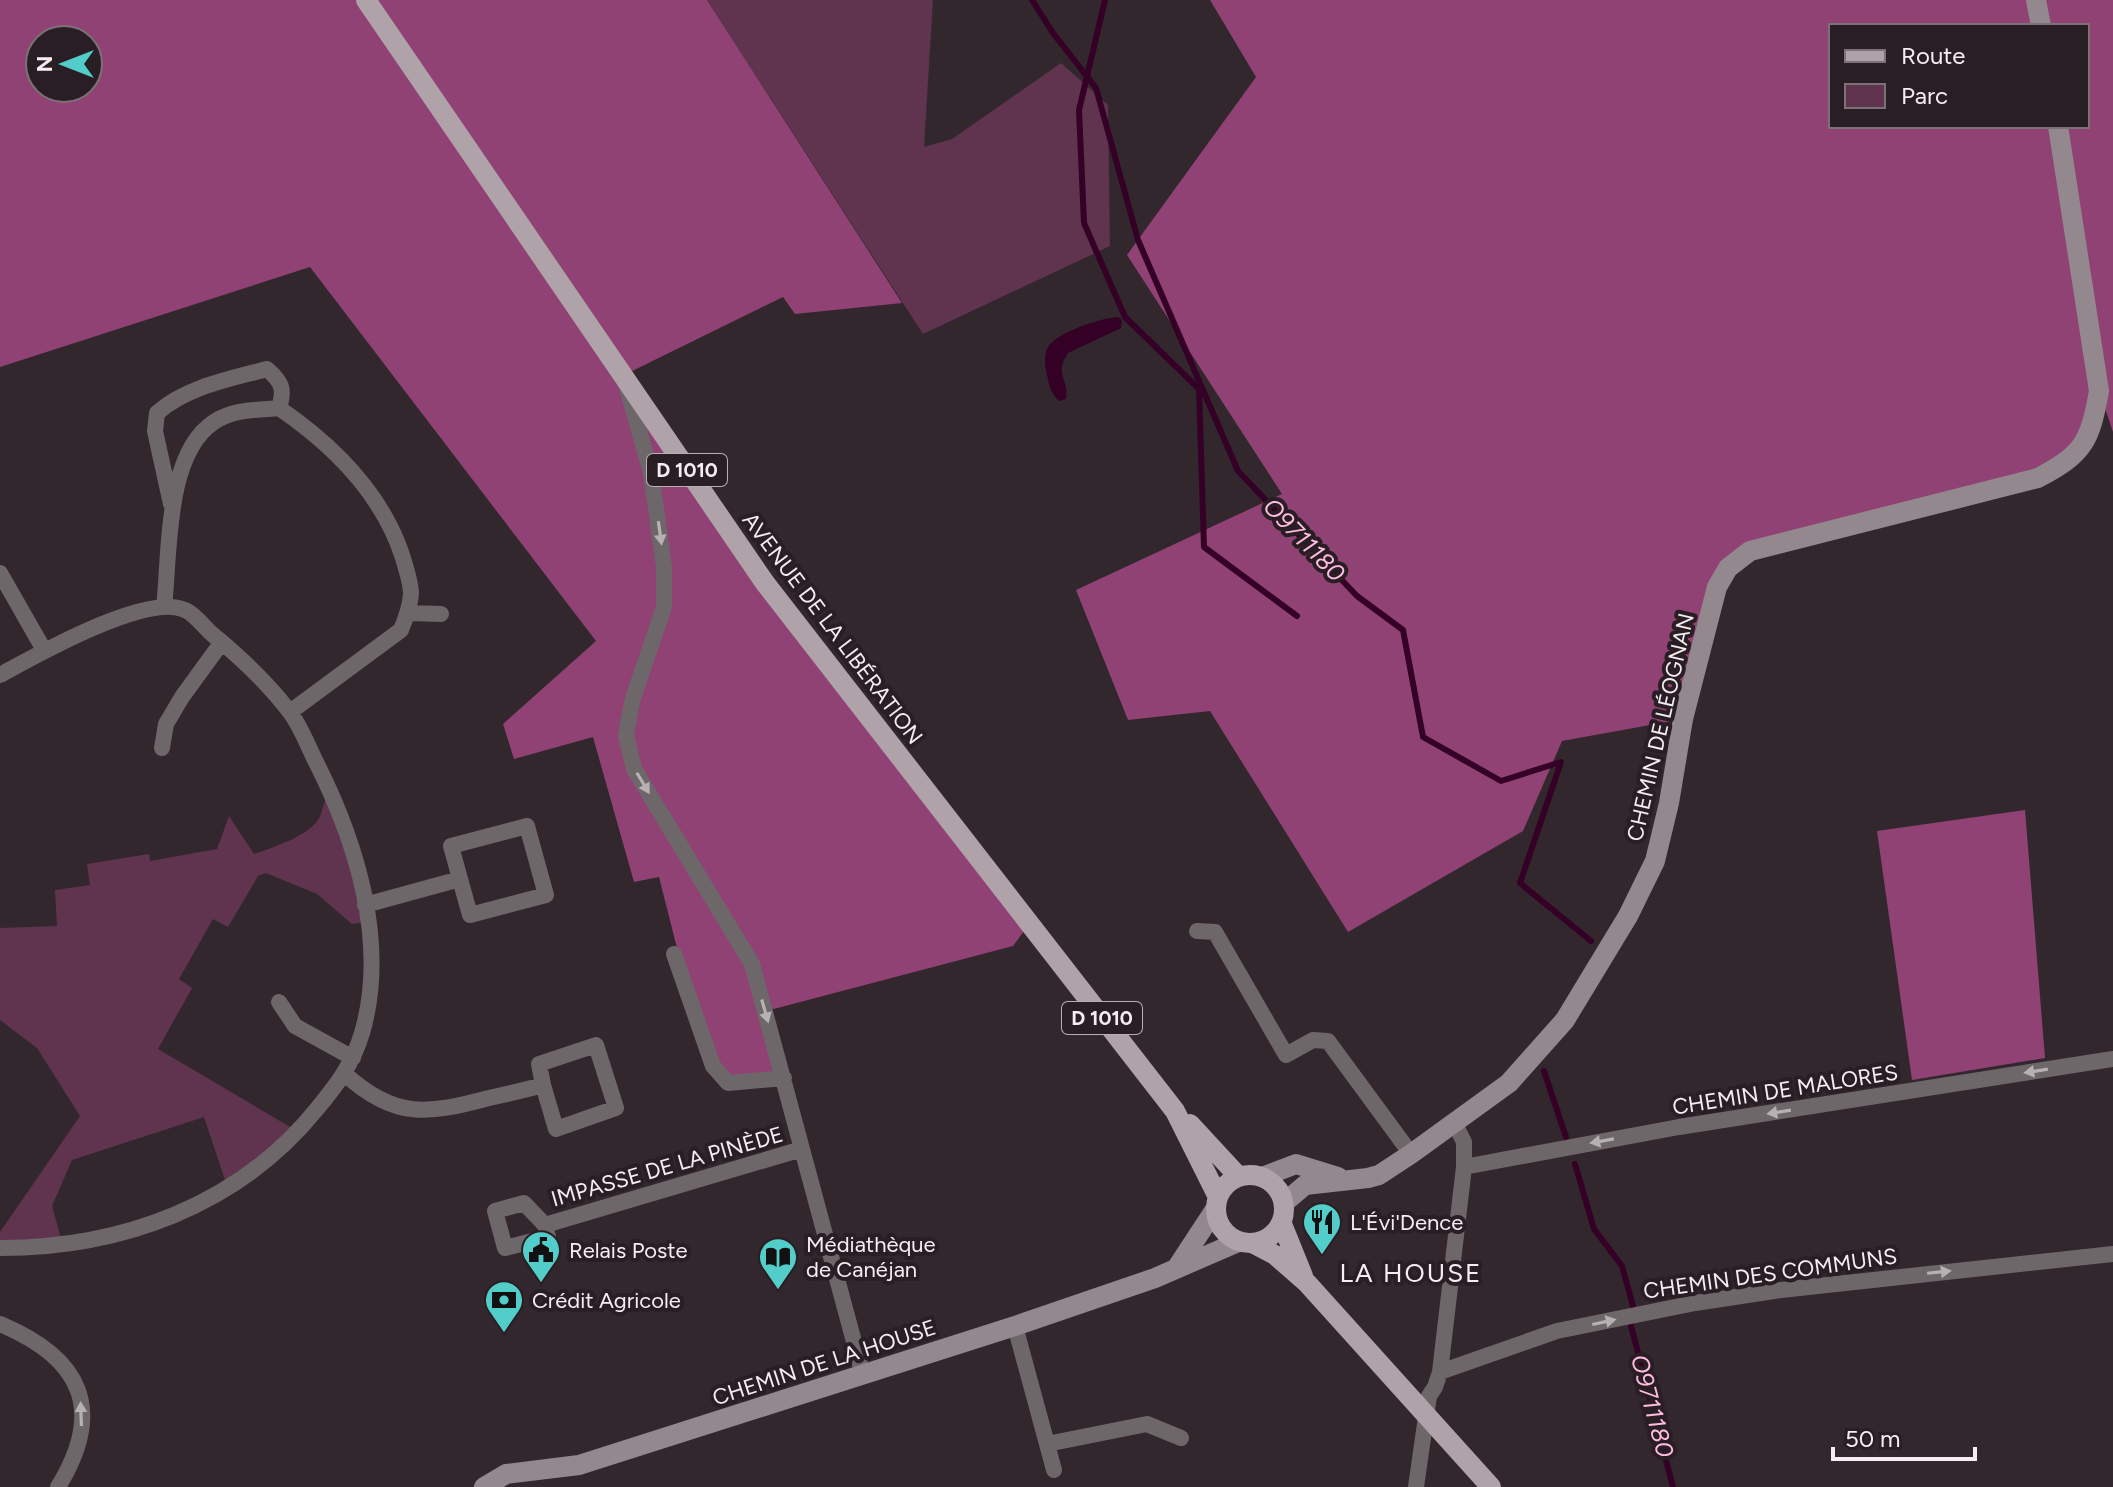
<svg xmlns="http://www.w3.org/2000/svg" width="2113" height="1487" font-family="Figtree,sans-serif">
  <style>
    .green { fill: #60334f }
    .forest { fill: #904274; fill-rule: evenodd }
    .water { fill: #350026 }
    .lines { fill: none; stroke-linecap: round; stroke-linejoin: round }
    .stream { stroke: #350026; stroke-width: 6 }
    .street { stroke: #6d676a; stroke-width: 16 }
    .secondary { stroke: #92888e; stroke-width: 20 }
    .primary { stroke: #afa2a9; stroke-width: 20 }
    .oneway { fill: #b8b1b4 }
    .labels { text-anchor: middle; stroke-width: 8; stroke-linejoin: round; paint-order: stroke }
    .shield { fill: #291e24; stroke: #b8afb4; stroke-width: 2 }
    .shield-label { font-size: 20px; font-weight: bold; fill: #f5edf1 }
    .street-label { font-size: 22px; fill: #f5edf1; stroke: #291e24 }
    .poi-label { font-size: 22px; fill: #f5edf1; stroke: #291e24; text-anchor: start }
    .water-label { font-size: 24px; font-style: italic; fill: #ffbce3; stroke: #291e24 }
    .quarter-label { font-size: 26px; letter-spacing: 2px; fill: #f5edf1; stroke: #291e24 }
  </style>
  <rect width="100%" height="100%" fill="#33272e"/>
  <path class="green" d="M707 0H933L924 147 952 139 1061 63 1108 105 1110 246 923 334Z
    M330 793 367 922 352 924 317 894 266 873 258 876 228 927 213 919 179 979 192 988 158 1049 297 1131 225 1180 204 1117 72 1160 52 1206 63 1246 0 1248V1232L80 1116 37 1048 0 1020V928L57 926 55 890 90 885 87 864 149 854 150 861 217 849 229 816 254 854C271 848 313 835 320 816 324 806 322 804 330 793Z"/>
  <path class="forest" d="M0 0H707L902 303 795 314 783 297 624 375 1029 924 1013 946 766 1011 784 1078 728 1083 713 1066 678 952 659 877 634 882 593 737 514 759 504 727 503 724 596 641 310 267 0 367ZM40 40H88V88H40Z
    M1210 0H2113V432L2100 393 2060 466 1750 551 1728 568 1683 719 1562 741 1523 831 1348 932 1210 711 1128 720 1076 590 1282 494 1127 255 1256 77ZM1831 26H2087V126H1831Z
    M2025 810 2045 1058 1912 1080 1877 831Z"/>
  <path class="water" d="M1118 317 1122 320 1121 328 1068 353C1053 375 1070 380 1066 399L1059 401C1052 394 1050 389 1048 379 1045 369 1043 356 1048 347 1057 332 1101 318 1118 317Z"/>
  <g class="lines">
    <path class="stream" d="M1032 0 1053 33 1096 88 1138 240 1238 471 1357 596 1403 630 1423 737 1501 781 1561 762 1520 883 1591 941
      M1105 0 1079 110 1084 223 1125 317 1199 389 1204 547 1297 616
      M1544 1071 1566 1137
      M1575 1164 1594 1229 1622 1266 1633 1306
      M1631 1326 1673 1487"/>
    <path class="street" d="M626 384 651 473 664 567V607L633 698 628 723 626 735 634 769 752 964 863 1375
      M171 504 155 431 157 413C186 387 230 379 267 369 282 382 285 389 279 408
      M0 573 44 650
      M164 607C170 554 165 454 214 422 233 409 258 410 279 408 333 445 383 495 403 558 406 569 411 582 411 594 410 607 406 618 401 630L290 712
      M408 613 441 614
      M0 675C35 656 147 592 185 610 195 614 204 627 212 634 240 657 267 682 289 711 301 726 308 747 317 764 357 844 388 944 362 1033 353 1064 336 1086 316 1110 238 1206 121 1248 0 1248
      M162 748 166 724 182 697 222 642
      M365 905 460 879 451 846 527 826 546 895 470 915 460 879
      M1197 931 1215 932 1286 1055 1313 1040 1328 1041 1411 1154
      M674 954 713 1066 728 1083 784 1078
      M279 1002 295 1026 353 1058
      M345 1074C395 1120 429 1114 489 1098 507 1094 525 1090 543 1085L556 1129 616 1108 596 1045 539 1064 543 1085
      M1464 1167 1679 1127 2113 1059
      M545 1225 548 1237 505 1248 495 1211 524 1203 545 1225 802 1149
      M0 1324C81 1358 106 1409 58 1487
      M1015 1326 1047 1444 1147 1424 1181 1438
      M1440 1372 1557 1331 1695 1303 1781 1290 2113 1254
      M1047 1444 1054 1470
      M1416 1487 1429 1396 1435 1387 1440 1372 1464 1167V1142L1455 1124"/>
    <path class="secondary" d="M2036 0 2041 26
      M1262 1177 1296 1164 1338 1177
      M1284 1203 1305 1185 1368 1178 1379 1175 1411 1154 1509 1083 1565 1020 1628 916 1655 861 1669 803 1683 719 1717 587 1728 568 1750 551 2038 478C2084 454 2090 441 2099 391L2058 126
      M1176 1269 1216 1208
      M484 1487 506 1474 579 1465 1015 1326 1155 1278 1238 1242"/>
    <path class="primary" d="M366 0 765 583 1175 1111 1218 1197
      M1190 1124 1239 1177
      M1216 1209a34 34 0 1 1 68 0a34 34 0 1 1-68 0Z
      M1282 1224 1303 1276
      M1254 1244 1275 1255 1307 1283 1491 1487"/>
  </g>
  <defs><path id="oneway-solid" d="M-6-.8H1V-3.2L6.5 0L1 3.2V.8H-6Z" transform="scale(2)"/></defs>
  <g class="oneway">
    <use href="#oneway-solid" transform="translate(660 533) rotate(82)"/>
    <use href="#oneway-solid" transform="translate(643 783) rotate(59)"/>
    <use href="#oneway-solid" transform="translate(765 1011) rotate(74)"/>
    <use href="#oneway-solid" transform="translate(2036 1071) rotate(171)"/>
    <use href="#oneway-solid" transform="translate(1779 1112) rotate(171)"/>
    <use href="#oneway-solid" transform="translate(1602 1141) rotate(170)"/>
    <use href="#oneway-solid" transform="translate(1939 1272) rotate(-6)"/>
    <use href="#oneway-solid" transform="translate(1604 1322) rotate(-12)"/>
    <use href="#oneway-solid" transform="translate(81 1414) rotate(-92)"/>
  </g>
  <defs>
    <g id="restaurant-pin" transform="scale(2)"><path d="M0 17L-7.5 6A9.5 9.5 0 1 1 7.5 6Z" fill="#53cdca" stroke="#291e24"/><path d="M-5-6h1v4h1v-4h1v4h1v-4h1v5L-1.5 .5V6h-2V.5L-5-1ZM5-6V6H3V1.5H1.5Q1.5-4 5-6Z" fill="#111"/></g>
    <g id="civic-pin" transform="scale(2)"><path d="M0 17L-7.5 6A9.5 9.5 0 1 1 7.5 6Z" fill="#53cdca" stroke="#291e24"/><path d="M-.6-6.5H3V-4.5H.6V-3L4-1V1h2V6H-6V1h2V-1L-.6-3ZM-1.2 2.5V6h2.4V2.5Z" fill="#111"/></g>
    <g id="library-pin" transform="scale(2)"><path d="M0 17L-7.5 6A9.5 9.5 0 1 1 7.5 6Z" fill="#53cdca" stroke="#291e24"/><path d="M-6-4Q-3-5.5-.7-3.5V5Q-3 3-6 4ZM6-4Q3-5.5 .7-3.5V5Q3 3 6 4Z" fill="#111"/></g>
    <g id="bank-pin" transform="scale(2)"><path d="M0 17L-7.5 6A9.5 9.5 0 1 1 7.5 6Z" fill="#53cdca" stroke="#291e24"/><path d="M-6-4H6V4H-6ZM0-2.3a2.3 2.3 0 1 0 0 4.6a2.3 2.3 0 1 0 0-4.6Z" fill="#111"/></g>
  </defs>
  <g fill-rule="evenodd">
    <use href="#restaurant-pin" x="1322" y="1222"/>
    <use href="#civic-pin" x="541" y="1250"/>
    <use href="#library-pin" x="778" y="1257"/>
    <use href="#bank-pin" x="504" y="1300"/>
  </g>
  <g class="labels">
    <g class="shield">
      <rect x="647" y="454" width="80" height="32" rx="6"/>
      <rect x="1062" y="1002" width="80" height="32" rx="6"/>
    </g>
    <g class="shield-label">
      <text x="687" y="477">D 1010</text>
      <text x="1102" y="1025">D 1010</text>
    </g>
    <g class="street-label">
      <text transform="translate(833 628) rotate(53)" y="8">AVENUE DE LA LIBÉRATION</text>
      <text transform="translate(1660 727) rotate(-77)" y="8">CHEMIN DE LÉOGNAN</text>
      <text transform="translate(1785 1089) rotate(-9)" y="8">CHEMIN DE MALORES</text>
      <text transform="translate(667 1166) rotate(-16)" y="8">IMPASSE DE LA PINÈDE</text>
      <text transform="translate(1770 1273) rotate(-8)" y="8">CHEMIN DES COMMUNS</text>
      <text transform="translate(824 1362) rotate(-18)" y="8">CHEMIN DE LA HOUSE</text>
    </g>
    <g class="poi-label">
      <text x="1350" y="1230">L'Évi'Dence</text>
      <text x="806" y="1252">Médiathèque<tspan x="806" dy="25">de Canéjan</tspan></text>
      <text x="569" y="1258">Relais Poste</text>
      <text x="532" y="1308">Crédit Agricole</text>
    </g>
    <g class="water-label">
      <text transform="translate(1304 540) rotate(46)" y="8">O9711180</text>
      <text transform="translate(1652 1406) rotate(75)" y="8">O9711180</text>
    </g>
    <g class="quarter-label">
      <text x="1411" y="1282">LA HOUSE</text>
    </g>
  </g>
  <rect x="1829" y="24" width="260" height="104" fill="#291e24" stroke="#7b7176" stroke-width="2"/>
  <rect x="1845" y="50" width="40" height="12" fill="#afa2a9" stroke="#7b7176" stroke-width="2"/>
  <text x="1901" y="64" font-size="24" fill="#f5edf1">Route</text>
  <rect x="1845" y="84" width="40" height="24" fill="#60334f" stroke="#7b7176" stroke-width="2"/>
  <text x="1901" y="104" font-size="24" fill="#f5edf1">Parc</text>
  <g transform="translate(64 64) rotate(270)"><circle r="38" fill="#291e24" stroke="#7b7176" stroke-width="2"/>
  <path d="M0-6L14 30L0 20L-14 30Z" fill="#53cdca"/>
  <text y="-12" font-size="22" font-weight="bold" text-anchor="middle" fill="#f5edf1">N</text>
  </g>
  <path d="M1833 1447v12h142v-12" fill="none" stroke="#f5edf1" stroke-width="4"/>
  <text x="1845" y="1447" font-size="24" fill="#f5edf1" stroke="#291e24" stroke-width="6" paint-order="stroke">50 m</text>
</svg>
